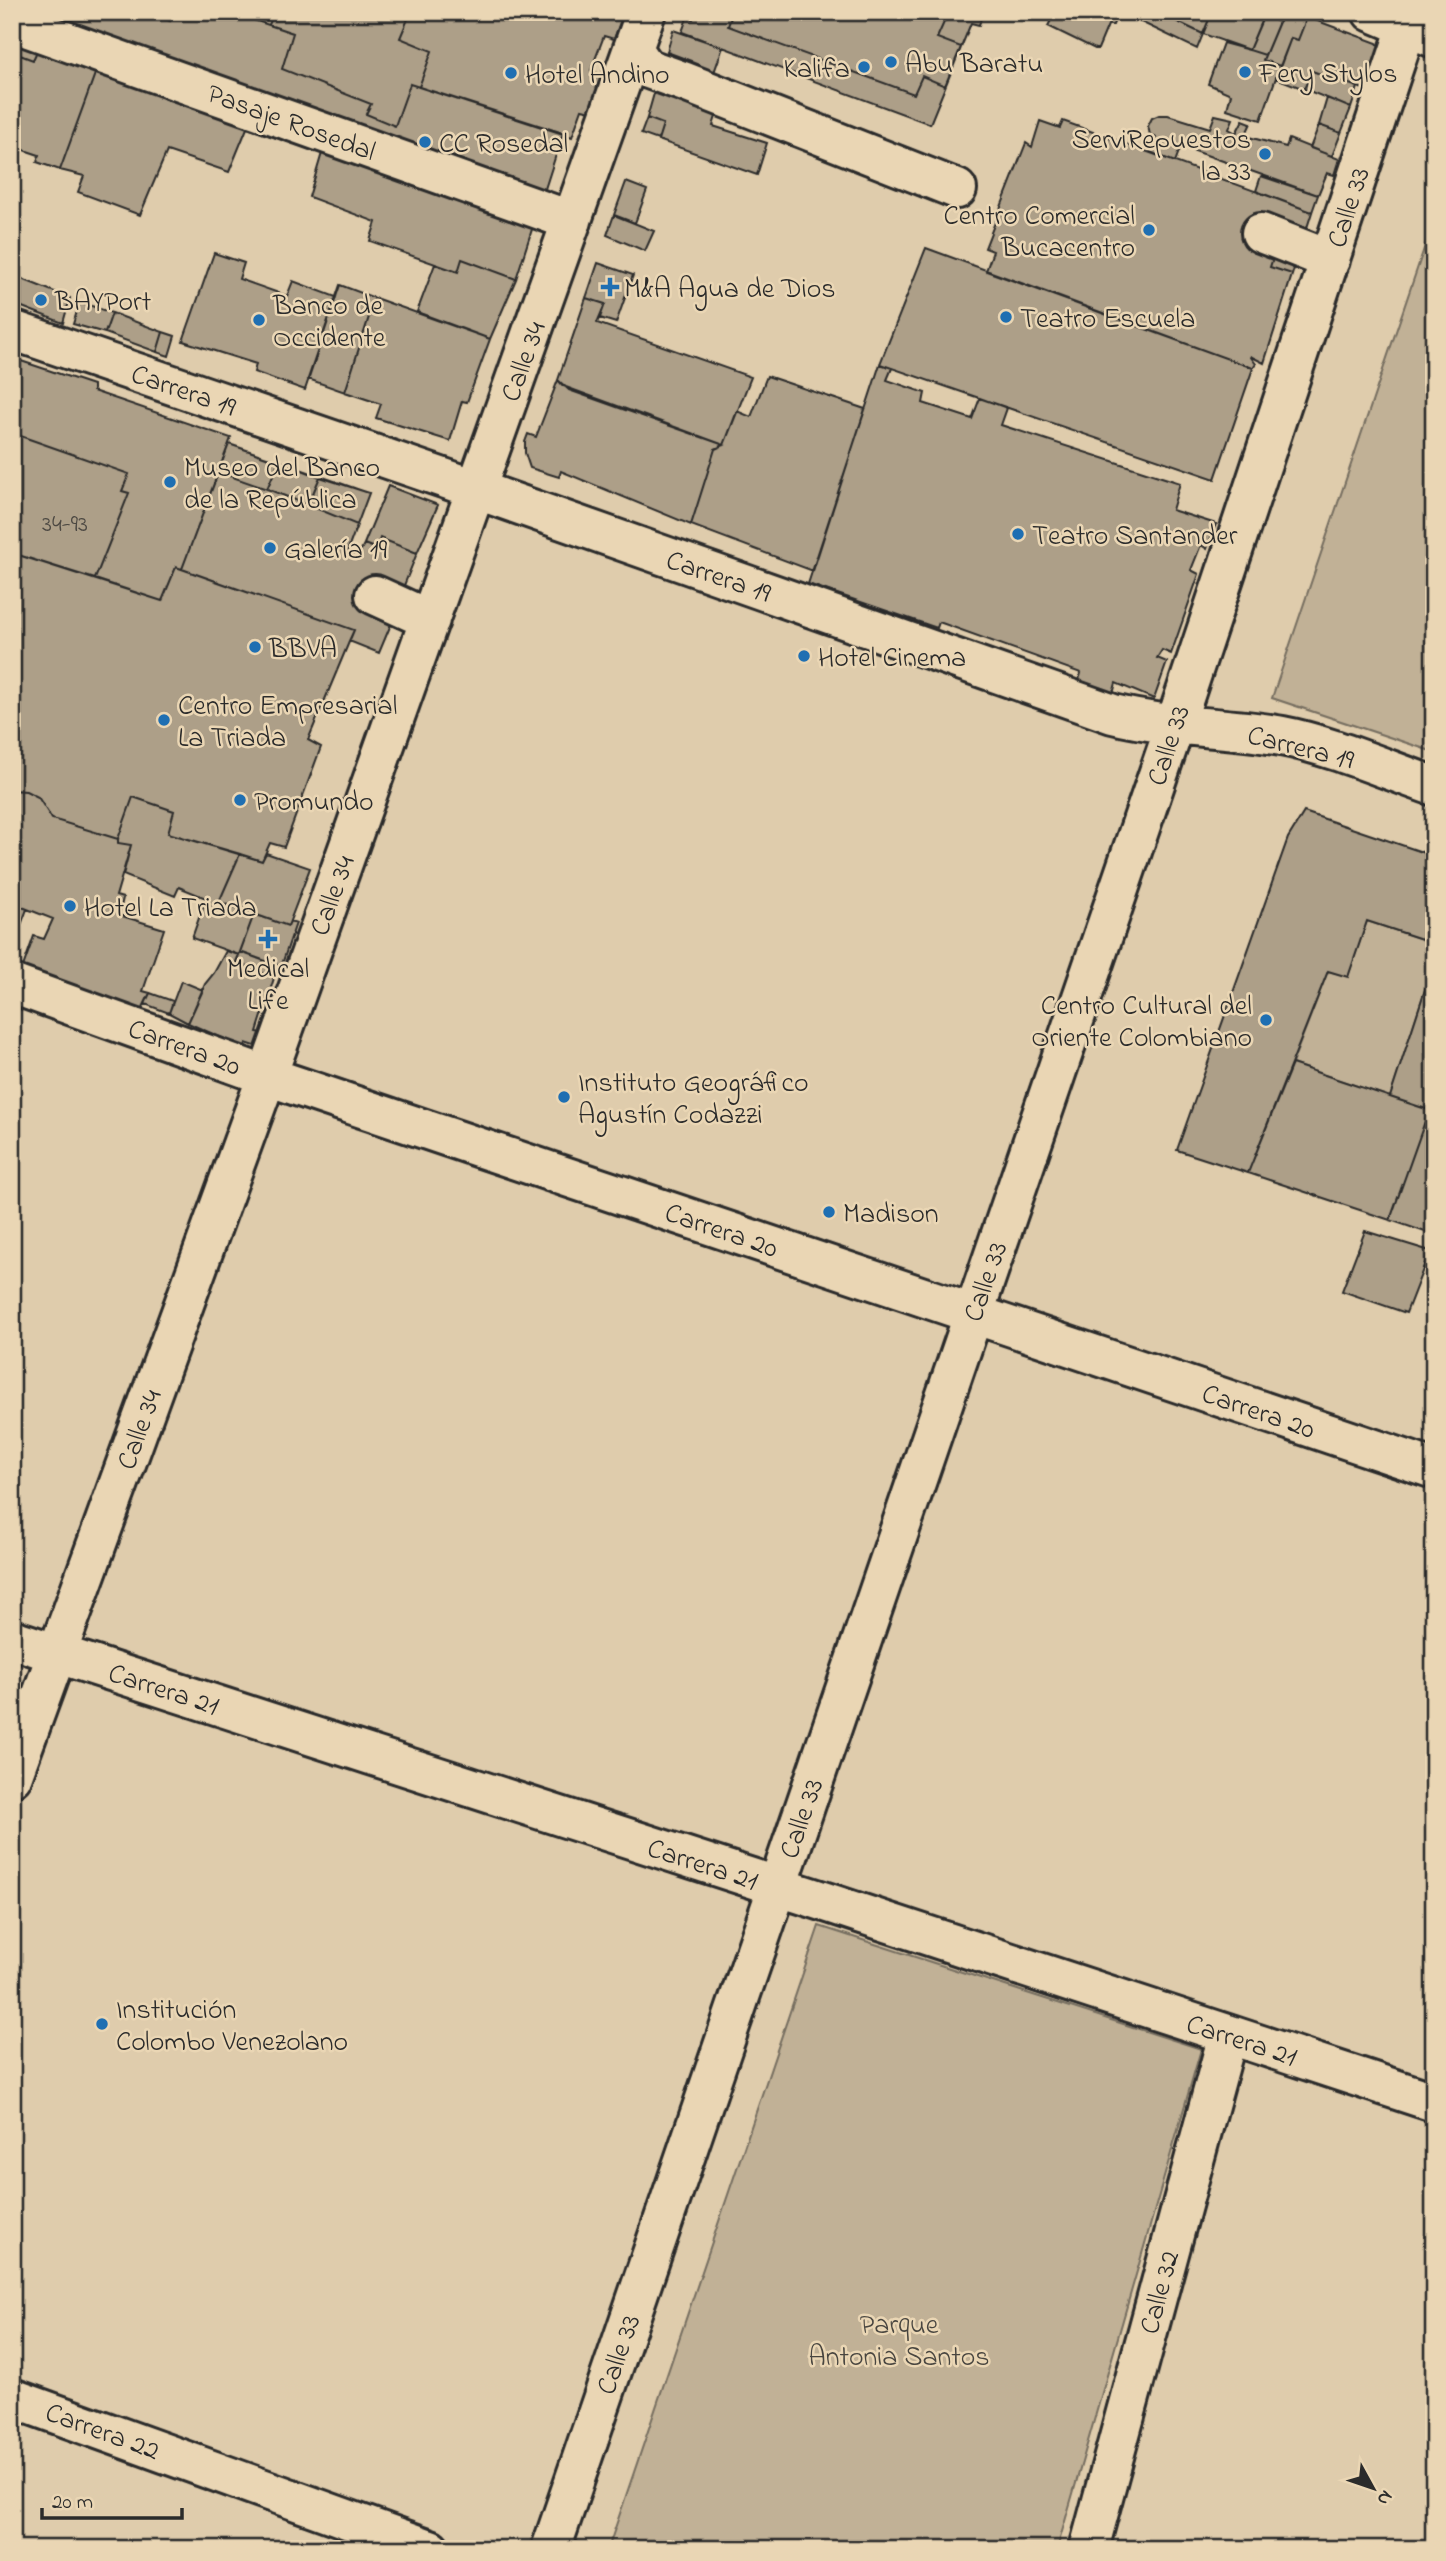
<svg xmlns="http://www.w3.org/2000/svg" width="1446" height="2561" font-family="'Indie Flower',sans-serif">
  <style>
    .green { fill: #c1b196; stroke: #766e60; stroke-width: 2 }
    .building { fill: #ad9f88; stroke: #2b2b2b; stroke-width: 2 }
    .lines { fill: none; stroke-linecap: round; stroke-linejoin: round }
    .minor-casing { stroke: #2b2b2b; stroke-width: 44 }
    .minor { stroke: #ead6b4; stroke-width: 38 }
    .poi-dot { fill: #1f6fb2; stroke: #ead6b4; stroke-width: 2.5 }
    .labels { text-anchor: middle; stroke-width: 5; stroke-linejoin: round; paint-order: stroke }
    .number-label { font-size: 24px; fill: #4c4842 }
    .poi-label { font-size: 28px; fill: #2b2b2b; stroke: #ead6b4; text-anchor: start }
    .street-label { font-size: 28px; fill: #2b2b2b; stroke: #ead6b4 }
    .park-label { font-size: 28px; fill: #494640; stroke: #ead6b4 }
  </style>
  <rect width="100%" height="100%" fill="#dfccac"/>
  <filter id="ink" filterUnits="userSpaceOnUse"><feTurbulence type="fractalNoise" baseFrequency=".0143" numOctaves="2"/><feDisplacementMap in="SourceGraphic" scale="14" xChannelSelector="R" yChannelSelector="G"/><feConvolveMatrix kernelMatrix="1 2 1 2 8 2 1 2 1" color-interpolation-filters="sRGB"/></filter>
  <g filter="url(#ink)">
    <path class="green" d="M1434 219V752L1272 698Z
      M1367 921 1434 943V962L1390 1097 1292 1064 1328 971 1348 976Z
      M819 1926 1201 2049 1057 2549H608Z"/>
    <path class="building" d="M12 12H146L170 21 173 12H230L293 33 282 69 371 104 366 114 395 126 410 84 563 133 516 279 462 259 458 272 370 241 376 222 309 197 322 153 247 128 229 172 167 151 140 215 78 192 84 176 60 170 100 60 42 40 33 60 12 52Z
      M274 12H392L408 19 400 38 432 51 419 87 410 84 395 126 366 114 371 104 282 69 293 33 269 25Z
      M392 12H624L614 39 604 36 591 70 604 76 591 111 582 109 572 137 419 87 432 51 400 38 408 19Z
      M696 12H983L979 25 971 23 930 124 682 32 687 18 693 19Z
      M733 12H924L945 20 937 38 961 47 945 86 922 76 914 94 728 26Z
      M1055 12H1118L1113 25H1108L1098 49H1095L1048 26Z
      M1120 12H1157L1203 34 1197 49Z
      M1157 12H1212L1203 34Z
      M1212 12H1265L1249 50 1203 34Z
      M1283 12H1296L1307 17 1298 40 1291 38 1280 66 1263 60Z
      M1264 15 1279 22 1263 60 1280 66 1261 120 1227 109 1231 94 1208 84 1223 43 1249 50Z
      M1264 15 1279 22 1265 55 1249 50Z
      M1307 17 1377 43 1380 48 1370 70 1376 72 1369 91 1312 71 1304 89 1276 78 1291 38 1298 40Z
      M673 30 723 47 712 78 689 70 691 61 667 52Z
      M42 40 100 60 60 170 37 162 39 155 12 146V52L33 60Z
      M1312 71 1358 87 1351 108 1304 89Z
      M655 90 717 113 713 126 767 143 757 175 658 140 663 124 647 118Z
      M1327 98 1351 108 1341 133 1319 125Z
      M1159 115H1168L1210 128 1215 115 1233 119 1229 129 1236 133 1243 120 1251 123 1245 136 1286 147 1289 139 1339 159 1334 175 1327 173 1318 195 1181 146 1175 162 1150 152 1156 137 1150 135 1148 126 1152 118Z
      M647 118 663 124 658 140 641 134Z
      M1040 121 1060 128 1063 121 1312 212 1264 363 1250 356 1256 364 1253 368 986 271 993 251 985 248 1026 143 1032 147Z
      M1319 125 1341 133 1332 156 1310 148Z
      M1261 176 1318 195 1312 212 1256 191Z
      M626 182 647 190 635 223 614 215Z
      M614 215 654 231 645 251 607 235Z
      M926 248 1253 368 1215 479 880 364Z
      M1276 249 1299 256 1292 274 1270 267Z
      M214 253 244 263 239 279 287 296 293 281 336 297 305 390 254 372 256 364 183 341Z
      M462 259 516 279 490 339 417 312 435 264 458 272Z
      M598 263 633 275 616 323 600 318 605 304 586 298Z
      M12 275 70 298 63 323 12 303Z
      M340 285 375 298 345 392 308 379Z
      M375 298 490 339 467 402 462 401 450 441 376 418 381 404 345 392Z
      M586 298 605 304 597 323 751 377 724 445 563 386 558 380Z
      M80 302 112 313 105 333 73 324Z
      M112 313 163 332 157 352 105 333Z
      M163 332 175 336 169 356 157 352Z
      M12 358 93 385V391L231 438 182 569 176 567 162 601 95 579 129 493 122 491 129 474 12 433Z
      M880 364 892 368 887 380 925 393 923 403 972 419 980 398 1007 408 1001 425 1180 483 1172 510 1216 524 1207 549 1201 545 1191 570 1199 574 1171 654 1162 650 1157 658 1167 662 1154 699 1116 683 1113 694 1079 680 1081 673 939 622 937 628 808 584Z
      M767 376 865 409 813 571 691 525 715 449 724 445 737 411 751 417Z
      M558 380 569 390 724 445 715 449 691 525 561 471 559 477 530 468 525 453V442L528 434 536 437Z
      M12 433 129 474 122 491 129 493 95 579 12 553Z
      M229 444 279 461 267 489 218 472Z
      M229 444 369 493 347 552 358 556 364 544 377 549 380 538 417 553 403 588 397 610 379 653 349 641 354 630 182 569Z
      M279 461 320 477 308 505 267 489Z
      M320 477 369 493 357 525 308 505Z
      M388 486 438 505 417 553 380 538 377 549 364 544Z
      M12 553 162 601 176 567 354 630 308 740 321 747 284 847 270 843 262 861 168 833 174 811 133 797 118 839 52 819 38 797 26 791 12 790Z
      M12 790 26 791 38 797 52 819 118 839V843L131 845 116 896 123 898 119 915 164 929 143 991 150 993 135 1024 19 978 34 936 44 939 53 919 12 903Z
      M133 797 174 811 168 833 240 854 219 902 254 914 239 955 192 938 206 898 179 887 175 896 123 875 131 845 118 843V839Z
      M1304 812 1434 856V943L1367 921 1348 977 1328 971 1248 1173 1177 1150 1288 838Z
      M266 853 310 868 288 926 219 902 240 854 262 861Z
      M12 903 27 909 12 949Z
      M254 914 288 926 290 921 296 923 281 967 240 952Z
      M226 951 239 955 236 962 274 978 257 1032 263 1033 258 1047 246 1043 245 1048 188 1023 205 984 214 973Z
      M240 952 277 965 274 978 236 962Z
      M1434 962V1235L1390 1220 1429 1110 1390 1097Z
      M181 981 203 990 188 1023 169 1013Z
      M150 993 173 1001 169 1013 145 1004Z
      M1292 1064 1429 1110 1390 1220 1248 1173Z
      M1365 1231 1430 1251 1406 1313 1342 1291Z
      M1434 1241V1273L1423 1268Z"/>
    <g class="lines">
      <g class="minor-casing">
        <path id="minor" d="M1372 12 1434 38
          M12 22 572 221
          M633 49 646 68 685 82 957 189
          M1261 233 1330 260
          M12 330 458 483 1113 714C1169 728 1226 726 1282 736 1330 745 1387 770 1434 786
          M375 595 430 620
          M12 984 267 1076 1434 1469
          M12 1639 835 1905 1434 2102
          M12 1777 267 1076 646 12
          M12 2398 430 2549
          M551 2549 1169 743 1412 12
          M1089 2549 1228 2035"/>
      </g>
      <use href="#minor" class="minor"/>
    </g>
  </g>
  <g class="poi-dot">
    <circle cx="891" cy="62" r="7"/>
    <circle cx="864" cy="67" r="7"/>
    <circle cx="1245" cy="72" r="7"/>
    <circle cx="511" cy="73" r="7"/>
    <circle cx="425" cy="142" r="7"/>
    <circle cx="1265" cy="154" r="7"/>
    <circle cx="1149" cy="230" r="7"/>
    <path d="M606.5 276.5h7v7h7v7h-7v7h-7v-7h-7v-7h7z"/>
    <circle cx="41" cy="300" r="7"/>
    <circle cx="1006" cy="317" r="7"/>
    <circle cx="259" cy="320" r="7"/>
    <circle cx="170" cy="482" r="7"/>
    <circle cx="1018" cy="534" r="7"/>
    <circle cx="270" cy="548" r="7"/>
    <circle cx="255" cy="647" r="7"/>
    <circle cx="804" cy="656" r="7"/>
    <circle cx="164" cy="720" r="7"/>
    <circle cx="240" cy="800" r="7"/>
    <circle cx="70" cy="906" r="7"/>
    <path d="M264.5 928.5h7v7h7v7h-7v7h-7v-7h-7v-7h7z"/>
    <circle cx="1266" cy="1020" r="7"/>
    <circle cx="564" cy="1097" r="7"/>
    <circle cx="829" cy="1212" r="7"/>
    <circle cx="102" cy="2024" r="7"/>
  </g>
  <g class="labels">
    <g class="number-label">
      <text x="65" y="531">34-93</text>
    </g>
    <g class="poi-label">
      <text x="905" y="72">Abu Baratu</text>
      <text x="850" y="77" text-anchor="end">Kalifa</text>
      <text x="1259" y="82">Fery Stylos</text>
      <text x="525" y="83">Hotel Andino</text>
      <text x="1251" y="148" text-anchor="end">ServiRepuestos<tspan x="1251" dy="32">la 33</tspan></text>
      <text x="439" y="152">CC Rosedal</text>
      <text x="1135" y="224" text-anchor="end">Centro Comercial<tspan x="1135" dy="32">Bucacentro</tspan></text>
      <text x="624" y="297">M&amp;A Agua de Dios</text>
      <text x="55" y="310">BAYPort</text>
      <text x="273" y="314">Banco de<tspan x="273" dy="32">Occidente</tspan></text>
      <text x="1020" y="327">Teatro Escuela</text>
      <text x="184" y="476">Museo del Banco<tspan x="184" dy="32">de la República</tspan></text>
      <text x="1032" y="544">Teatro Santander</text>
      <text x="284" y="558">Galería 19</text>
      <text x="269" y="657">BBVA</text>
      <text x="818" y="666">Hotel Cinema</text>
      <text x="178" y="714">Centro Empresarial<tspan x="178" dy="32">La Triada</tspan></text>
      <text x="254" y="810">Promundo</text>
      <text x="84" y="916">Hotel La Triada</text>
      <text x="268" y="977" text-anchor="middle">Medical<tspan x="268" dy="32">Life</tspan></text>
      <text x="1252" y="1014" text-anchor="end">Centro Cultural del<tspan x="1252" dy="32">Oriente Colombiano</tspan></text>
      <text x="578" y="1091">Instituto Geográfico<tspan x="578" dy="32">Agustín Codazzi</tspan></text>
      <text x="843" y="1222">Madison</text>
      <text x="116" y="2018">Institución<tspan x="116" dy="32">Colombo Venezolano</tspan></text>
    </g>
    <g class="street-label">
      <text transform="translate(292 121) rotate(20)" y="10">Pasaje Rosedal</text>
      <text transform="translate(1347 207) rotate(-72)" y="10">Calle 33</text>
      <text transform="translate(522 361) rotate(-70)" y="10">Calle 34</text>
      <text transform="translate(184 389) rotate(19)" y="10">Carrera 19</text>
      <text transform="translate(719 575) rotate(19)" y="10">Carrera 19</text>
      <text transform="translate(1167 745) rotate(-72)" y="10">Calle 33</text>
      <text transform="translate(1301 746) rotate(14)" y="10">Carrera 19</text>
      <text transform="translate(331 895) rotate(-70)" y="10">Calle 34</text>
      <text transform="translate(185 1046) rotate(20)" y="10">Carrera 20</text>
      <text transform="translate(722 1229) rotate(19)" y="10">Carrera 20</text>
      <text transform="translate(984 1281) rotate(-71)" y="10">Calle 33</text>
      <text transform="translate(1259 1410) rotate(19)" y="10">Carrera 20</text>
      <text transform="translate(138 1429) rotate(-70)" y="10">Calle 34</text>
      <text transform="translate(164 1688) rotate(18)" y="10">Carrera 21</text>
      <text transform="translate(800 1818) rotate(-71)" y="10">Calle 33</text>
      <text transform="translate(703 1863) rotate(18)" y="10">Carrera 21</text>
      <text transform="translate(1242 2039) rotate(18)" y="10">Carrera 21</text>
      <text transform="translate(1158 2292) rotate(-75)" y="10">Calle 32</text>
      <text transform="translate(617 2354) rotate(-71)" y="10">Calle 33</text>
      <text transform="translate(103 2430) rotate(20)" y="10">Carrera 22</text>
    </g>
    <g class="park-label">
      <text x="899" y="2333">Parque<tspan x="899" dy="32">Antonia Santos</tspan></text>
    </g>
  </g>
  <rect width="1446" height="2561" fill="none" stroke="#ead6b4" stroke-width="42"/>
  <rect x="21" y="21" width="1404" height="2519" fill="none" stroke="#2b2b2b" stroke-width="2.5" filter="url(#ink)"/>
  <g transform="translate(1373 2488) rotate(130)" stroke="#ead6b4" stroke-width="5" paint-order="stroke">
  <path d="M0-5L12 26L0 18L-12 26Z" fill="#2b2b2b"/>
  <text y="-10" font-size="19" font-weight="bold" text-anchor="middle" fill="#2b2b2b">N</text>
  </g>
  <path d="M42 2508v10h140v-10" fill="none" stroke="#2b2b2b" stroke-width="3.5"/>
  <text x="52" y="2508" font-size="21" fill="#2b2b2b" stroke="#ead6b4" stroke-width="5" paint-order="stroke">20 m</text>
</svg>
